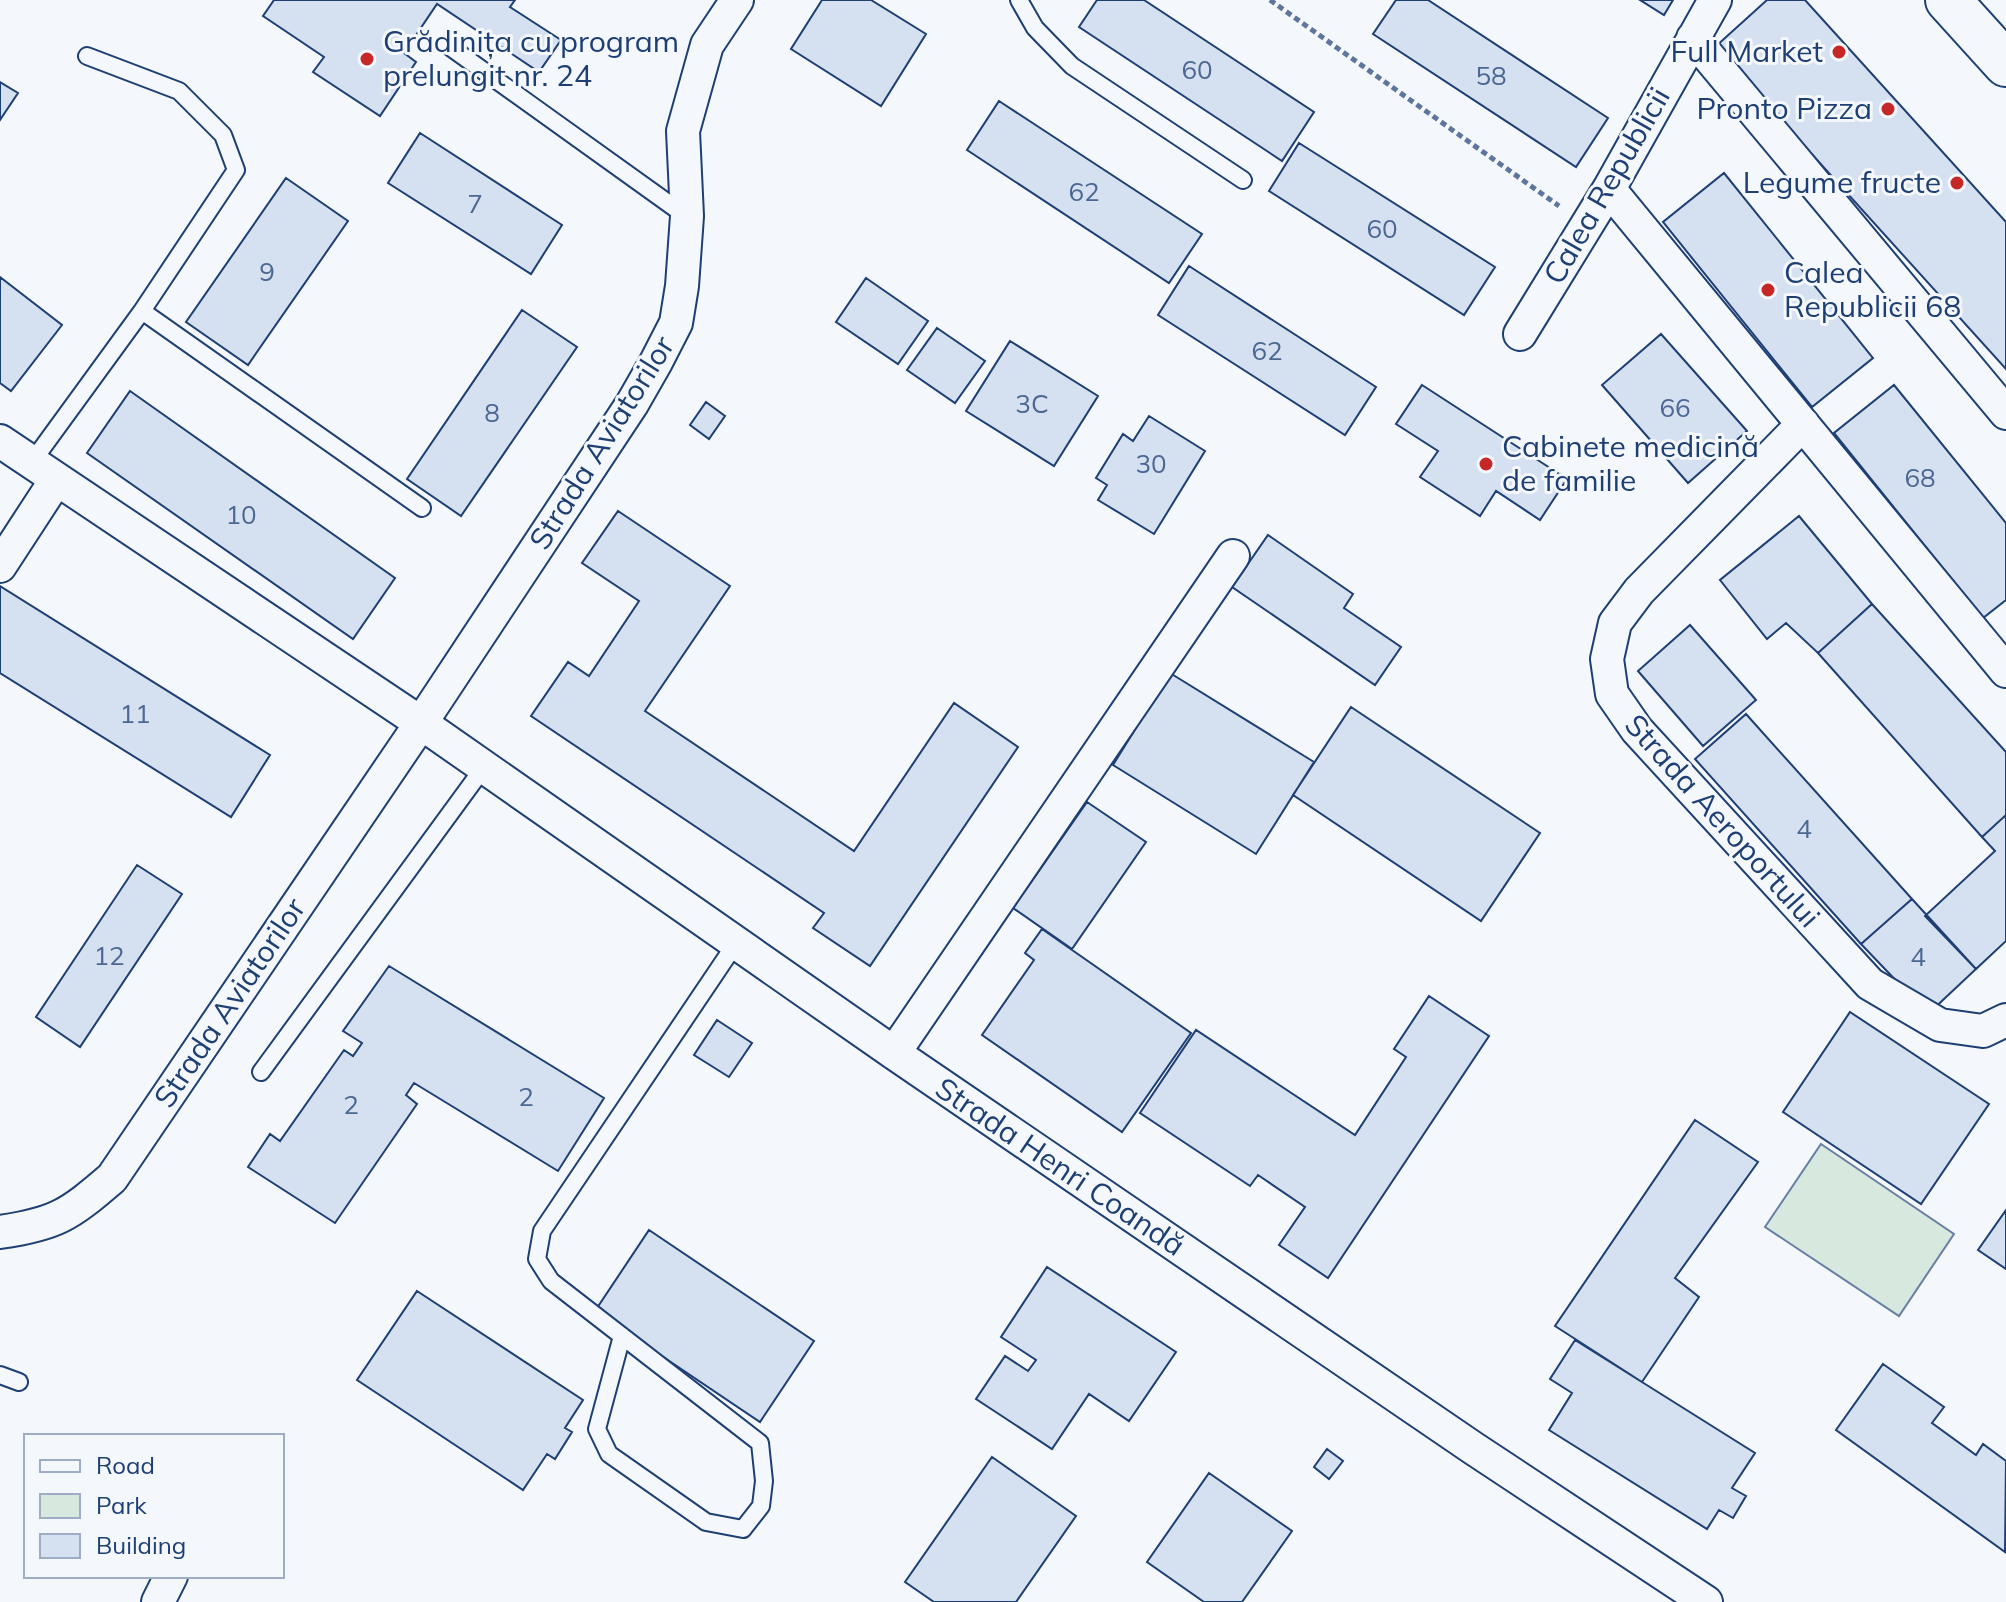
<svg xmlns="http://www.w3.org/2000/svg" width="2006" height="1602" font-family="Mulish,sans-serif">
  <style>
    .green { fill: #d7e8df; stroke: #687fa3; stroke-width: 2 }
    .building { fill: #d5e0f0; stroke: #1d3f73; stroke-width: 2 }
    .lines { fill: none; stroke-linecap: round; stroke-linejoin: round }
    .lane-casing { stroke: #1d3f73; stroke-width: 20 }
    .street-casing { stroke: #1d3f73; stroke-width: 36 }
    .primary-casing { stroke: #1d3f73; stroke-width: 48 }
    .path { stroke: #5e769c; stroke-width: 5; stroke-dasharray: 6 4; stroke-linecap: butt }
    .lane { stroke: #f4f7fb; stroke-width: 16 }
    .street { stroke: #f4f7fb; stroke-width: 32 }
    .primary { stroke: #f4f7fb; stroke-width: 44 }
    .poi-dot { fill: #c62828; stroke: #f4f7fb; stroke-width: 3 }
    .labels { text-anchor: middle; stroke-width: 6; stroke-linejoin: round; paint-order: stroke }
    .number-label { font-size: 26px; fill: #4b6792 }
    .poi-label { font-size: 30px; fill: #1d3f73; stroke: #f4f7fb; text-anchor: start }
    .street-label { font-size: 30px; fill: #1d3f73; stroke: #f4f7fb }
  </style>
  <rect width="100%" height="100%" fill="#f4f7fb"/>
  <path class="green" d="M1821 1144 1954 1234 1899 1316 1765 1227Z"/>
  <path class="building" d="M274 0H515L510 7 561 40 539 72 437 4 404 53 416 62 380 116 313 72 324 57 263 16Z
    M822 0H871L926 34 881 106 791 49Z
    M1097 0H1144L1314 112 1282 161 1079 27Z
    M1396 0H1428L1608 118 1576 167 1373 34Z
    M1640 0H1673L1664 15Z
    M1767 0H1805L2006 222V369L1715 47Z
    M0 82 18 93 0 120Z
    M999 101 1202 234 1169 283 967 150Z
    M420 133 562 225 531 274 388 183Z
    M1299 143 1495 267 1464 315 1269 191Z
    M1724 173 1873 358 1812 407 1663 222Z
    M286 178 348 221 248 365 186 322Z
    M1189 266 1376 387 1345 435 1158 315Z
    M0 277 62 325 11 391 0 383Z
    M866 278 928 321 898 364 836 322Z
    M522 310 577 347 461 516 407 479Z
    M937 328 985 361 955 403 907 370Z
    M1661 334 1747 431 1688 483 1602 385Z
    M1010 341 1098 396 1054 466 966 411Z
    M1422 385 1567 479 1540 520 1496 491 1480 516 1420 477 1438 451 1396 424Z
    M1894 385 2006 523V600L1983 618 1834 433Z
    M130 391 395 578 353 639 87 453Z
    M706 402 725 416 709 439 690 425Z
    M1149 416 1205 451 1154 534 1098 500 1107 485 1096 478 1123 434 1133 441Z
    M618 511 730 586 645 711 854 851 954 703 1018 747 870 966 813 928 824 913 531 716 568 662 589 676 639 601 582 563Z
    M1799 516 1872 604 1818 653 1786 623 1767 639 1720 580Z
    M1268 535 1353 594 1344 608 1401 647 1375 685 1232 587Z
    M0 586 270 755 231 817 0 673Z
    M1872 604 2006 752V815L1982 837 1818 653Z
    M1690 625 1756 700 1703 746 1638 671Z
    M1170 673 1314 762 1256 854 1113 765Z
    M1351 707 1540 833 1481 921 1293 795Z
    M1746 714 1912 899 1861 944 1695 759Z
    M1087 802 1146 842 1072 949 1013 908Z
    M2006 815V941L1976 969 1925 916 1995 851 1982 837Z
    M137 865 182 894 80 1047 36 1017Z
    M1912 899 1976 969 1928 1014 1861 944Z
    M1042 929 1191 1033 1122 1132 982 1035 1034 960 1025 953Z
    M389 966 604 1098 558 1171 414 1083 406 1095 417 1104 335 1223 248 1167 270 1134 280 1141 344 1050 353 1056 362 1043 343 1031Z
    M1429 996 1489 1036 1328 1278 1279 1245 1305 1207 1258 1175 1250 1186 1140 1113 1196 1030 1355 1135 1406 1057 1394 1049Z
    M1850 1012 1989 1104 1921 1204 1783 1112Z
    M717 1020 752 1043 729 1077 694 1055Z
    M1695 1120 1758 1162 1675 1278 1699 1297 1642 1382 1555 1326Z
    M2006 1210V1269L1978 1250Z
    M649 1230 814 1341 760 1422 595 1311Z
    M1047 1267 1176 1352 1129 1421 1089 1394 1052 1449 976 1399 1005 1356 1028 1371 1036 1360 1001 1337Z
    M417 1291 583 1400 565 1428 572 1432 555 1459 547 1454 523 1490 357 1380Z
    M1575 1340 1755 1453 1732 1488 1746 1496 1733 1518 1719 1510 1707 1529 1549 1430 1572 1393 1550 1379Z
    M1883 1364 1944 1407 1932 1423 1976 1455 1983 1444 2006 1461 2005 1552 1836 1430Z
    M1327 1449 1343 1461 1329 1479 1314 1467Z
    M992 1457 1076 1516 1016 1602H934L905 1582Z
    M1209 1473 1292 1531 1242 1602H1204L1147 1562Z"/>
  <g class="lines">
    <g class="lane-casing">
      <path id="lane" d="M1019 0 1035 28 1072 66 1243 180
        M446 44 686 216
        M87 56 179 91 223 135 236 170 142 311
        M32 462 142 311 422 508
        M261 1072 484 767
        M622 1336 597 1429 609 1454 706 1522 743 1529 761 1506 764 1481 760 1443 551 1281 537 1259 542 1231 736 943
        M0 1375 19 1382"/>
    </g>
    <g class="street-casing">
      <path id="street" d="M1693 38 2006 413
        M1609 189 2006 671
        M1520 334 1609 189 1715 0
        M1803 424 1639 591 1615 623 1607 659 1612 694 1637 730 1870 984 1940 1025 1983 1031 2006 1020
        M0 441 421 723 894 1053 1473 1448 1706 1602
        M0 566 56 480
        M894 1053 1233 556
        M0 1232C56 1224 69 1215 112 1178L421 723 632 404 656 362 676 323 682 286 687 216 683 131 707 45 737 0
        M158 1602 171 1576"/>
    </g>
    <g class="primary-casing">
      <path id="primary" d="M1948 0 2006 64"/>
    </g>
    <path class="path" d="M1270 0 1559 206"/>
    <use href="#lane" class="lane"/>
    <use href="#street" class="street"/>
    <use href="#primary" class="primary"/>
  </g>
  <g class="poi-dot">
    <circle cx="1839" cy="52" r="8"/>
    <circle cx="367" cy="59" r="8"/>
    <circle cx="1888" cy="109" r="8"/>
    <circle cx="1957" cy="183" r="8"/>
    <circle cx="1768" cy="290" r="8"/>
    <circle cx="1486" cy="464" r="8"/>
  </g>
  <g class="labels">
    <g class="number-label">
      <text x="1197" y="79">60</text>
      <text x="1491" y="85">58</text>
      <text x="1084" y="201">62</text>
      <text x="475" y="213">7</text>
      <text x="1382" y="238">60</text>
      <text x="267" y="281">9</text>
      <text x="1267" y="360">62</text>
      <text x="1032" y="413">3C</text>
      <text x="1675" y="417">66</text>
      <text x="492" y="422">8</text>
      <text x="1151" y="473">30</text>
      <text x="1920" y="487">68</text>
      <text x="241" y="524">10</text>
      <text x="135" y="723">11</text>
      <text x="1804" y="838">4</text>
      <text x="109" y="965">12</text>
      <text x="1918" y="966">4</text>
      <text x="526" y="1106">2</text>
      <text x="351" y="1114">2</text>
    </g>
    <g class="poi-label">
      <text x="383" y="52">Grădinița cu program<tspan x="383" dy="34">prelungit nr. 24</tspan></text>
      <text x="1823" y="62" text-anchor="end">Full Market</text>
      <text x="1872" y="119" text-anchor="end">Pronto Pizza</text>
      <text x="1941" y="193" text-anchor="end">Legume fructe</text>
      <text x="1784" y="283">Calea<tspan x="1784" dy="34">Republicii 68</tspan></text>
      <text x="1502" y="457">Cabinete medicină<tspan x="1502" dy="34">de familie</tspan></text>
    </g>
    <g class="street-label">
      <text transform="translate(1607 186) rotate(-60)" y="10">Calea Republicii</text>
      <text transform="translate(602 443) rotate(-58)" y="10">Strada Aviatorilor</text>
      <text transform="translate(1722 821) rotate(48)" y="10">Strada Aeroportului</text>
      <text transform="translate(230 1003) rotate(-56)" y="10">Strada Aviatorilor</text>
      <text transform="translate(1060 1167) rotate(34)" y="10">Strada Henri Coandă</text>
    </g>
  </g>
  <rect x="24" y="1434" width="260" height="144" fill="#f4f7fb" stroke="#9eadc5" stroke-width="2"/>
  <rect x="40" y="1460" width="40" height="12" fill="#f4f7fb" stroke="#9eadc5" stroke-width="2"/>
  <text x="96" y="1474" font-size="24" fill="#1d3f73">Road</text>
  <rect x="40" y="1494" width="40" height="24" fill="#d7e8df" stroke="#9eadc5" stroke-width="2"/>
  <text x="96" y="1514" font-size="24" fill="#1d3f73">Park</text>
  <rect x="40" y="1534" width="40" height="24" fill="#d5e0f0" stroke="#9eadc5" stroke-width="2"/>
  <text x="96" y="1554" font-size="24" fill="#1d3f73">Building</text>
</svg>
